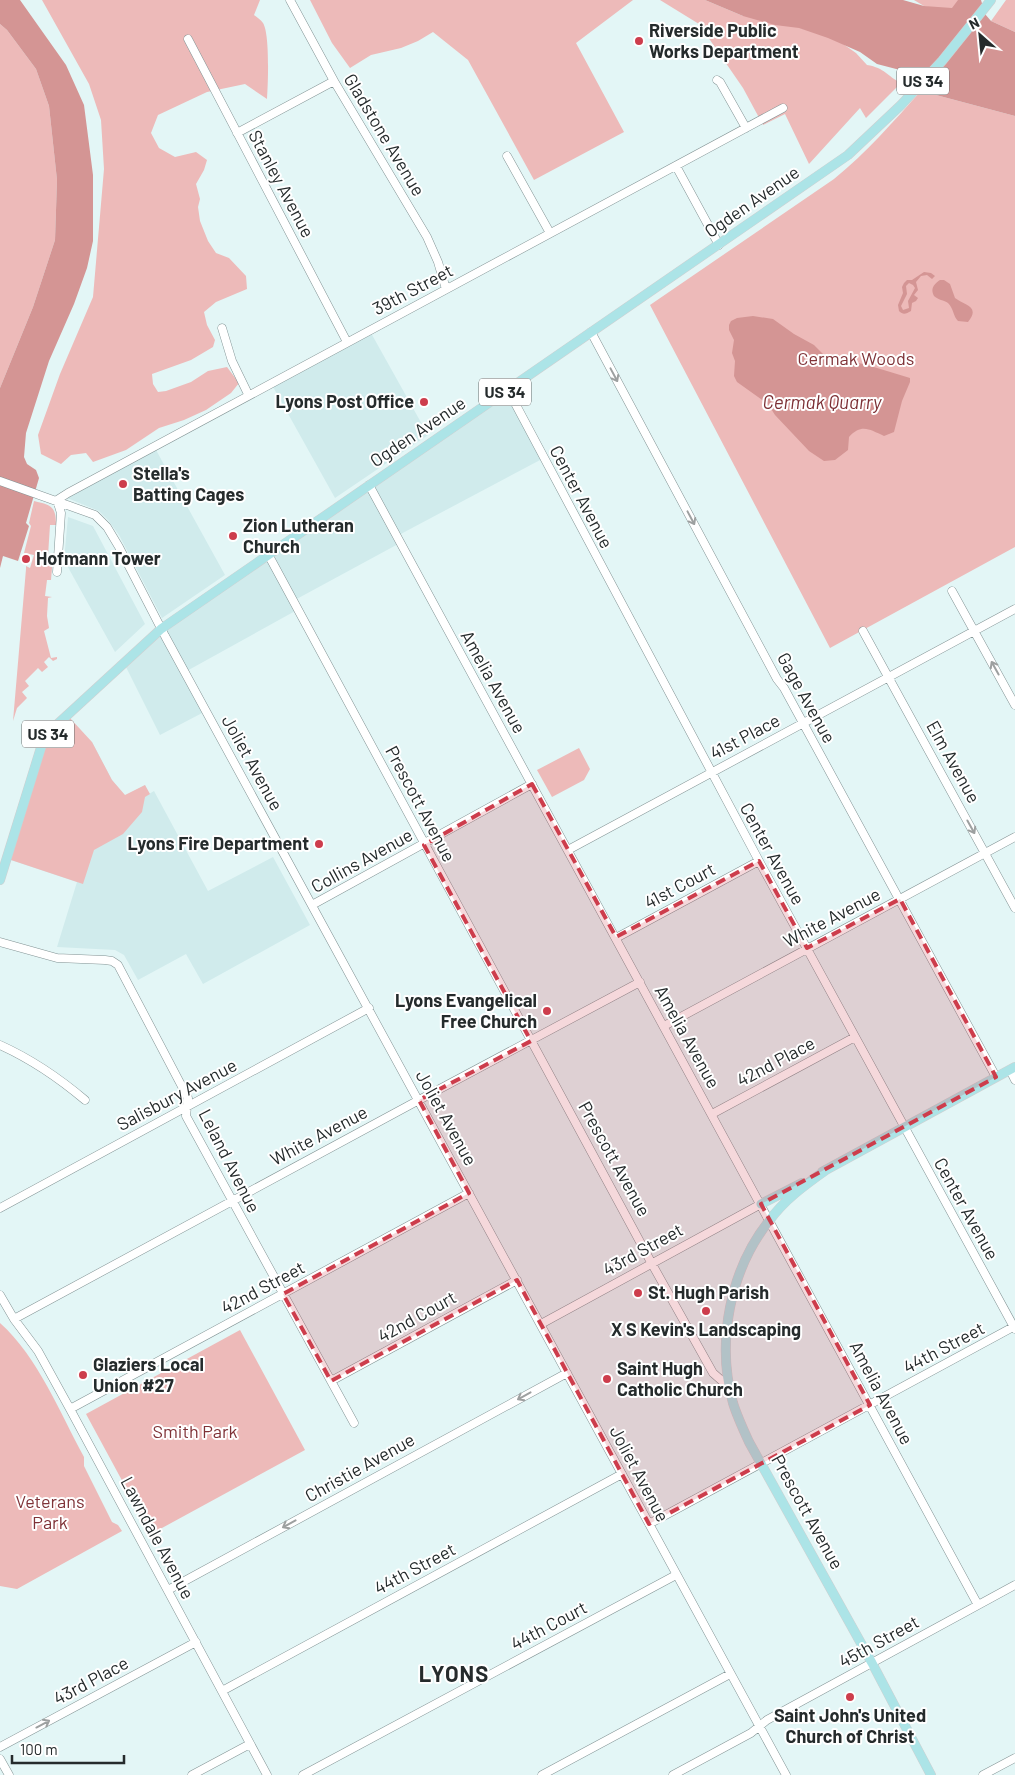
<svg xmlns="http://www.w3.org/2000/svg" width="1015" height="1775" font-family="Barlow,sans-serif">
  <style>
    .built { fill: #d0ebec }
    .green { fill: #edbab9 }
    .water { fill: #d49594; fill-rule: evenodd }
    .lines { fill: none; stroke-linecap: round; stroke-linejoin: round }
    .minor-casing { stroke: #829394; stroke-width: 9 }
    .major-casing { stroke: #cfd0d1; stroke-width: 10 }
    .minor { stroke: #fff; stroke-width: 8 }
    .major { stroke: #ace4e7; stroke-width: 9 }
    .oneway { stroke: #9da0a0 }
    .marked { fill: #cd3d4c; fill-opacity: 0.2; stroke: #cd3d4c; stroke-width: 4; stroke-dasharray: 10 6; stroke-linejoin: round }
    .poi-dot { fill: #cd3d4c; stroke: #fff; stroke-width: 2 }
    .labels { text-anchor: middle; stroke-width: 4; stroke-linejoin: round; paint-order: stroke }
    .shield { fill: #fff; stroke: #666b6b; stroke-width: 1 }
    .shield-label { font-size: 16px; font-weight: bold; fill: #252b2c }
    .poi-label { font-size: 18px; font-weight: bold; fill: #252b2c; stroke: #fff; text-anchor: start }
    .street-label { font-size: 18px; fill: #252b2c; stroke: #fff }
    .park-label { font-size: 18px; fill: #7f3237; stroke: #fff }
    .water-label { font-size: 19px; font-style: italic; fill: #7c2f34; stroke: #fff }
    .district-label { font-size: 22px; font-weight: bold; letter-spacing: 1px; fill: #252b2c; stroke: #fff }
  </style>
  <rect width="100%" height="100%" fill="#e3f6f6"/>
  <path class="built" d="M371 333 428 435 335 498 272 385Z
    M507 393 542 459 397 536 400 543 293 601 297 610 185 672 206 711 160 735 125 665 164 630Z
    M156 450 225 575 162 618 119 535 108 520 99 511 67 498Z
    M68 517 93 526 145 624 115 652 64 560Z
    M92 742 112 780 125 796 145 785 149 794 154 791 208 891 273 857 310 925 203 984 186 954 138 980 124 955 115 950 57 947 77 882 8 859Z"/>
  <path class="green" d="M42 0H260L254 15C257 17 261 20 263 23 270 34 268 84 267 99L245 84 207 92 158 115 151 133 159 148 175 157 196 152 207 160 204 170 196 184 200 199 198 207 200 221 208 241 216 253 229 258 246 276 247 289 216 302 204 312 207 325 215 340 213 347 191 360 152 374 153 384 158 392 166 391 191 382 208 371 227 367 239 383 231 393 206 410 184 420 159 428 126 450 93 462 86 453 71 455 61 464 41 454 38 435 60 374 93 297 104 169 101 120 89 84Z
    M310 0H633L576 43 624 132 534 180 468 60 433 32 418 41 401 48 371 55 350 68 332 43Z
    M660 0H705L743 16 756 14 836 39 856 53 867 65C885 68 887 76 901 83L866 118 860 108 809 164 785 114 763 125 743 88 699 24Z
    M914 0H962L952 13 924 6Z
    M1006 0H1015V32L991 21Z
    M0 24 7 30 36 69 49 106 57 180 55 240 33 307 0 388Z
    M921 91 1015 116V547L830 648 650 305 834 179C866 153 893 122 921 91Z
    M34 501C51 505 56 506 56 525H50L48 556H53L51 580H47L45 596 52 597 48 598 47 616 49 628 44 631 51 658 57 657V659L53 661 49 657 44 662 48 667 42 672 38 668 25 681 29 686 22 692 27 698 17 708 13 721 26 569V566L30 568 34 555 24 553 31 526 29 523Z
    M69 717 92 742 112 780 125 795 145 785 150 794 145 797 142 812 123 834 94 850 83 884 8 859 45 741Z
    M579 748 590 769 584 780 552 797 537 770Z
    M0 1323C38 1357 60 1413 84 1457V1466L112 1522 118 1525 122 1531 17 1589 0 1586Z
    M240 1330 305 1450 151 1534 86 1414Z"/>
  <path class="water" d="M0 0H20L66 65 84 105 93 175V241L87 268 74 304 49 361 26 433 24 457 27 464 36 470 39 478 26 523 29 526 18 561 3 556 0 568V388L33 307 55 240 57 180 49 106 36 69 7 30 0 24Z
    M705 0H903L924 6 952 8 958 0H981L985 14 991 21 1015 32V116L921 91 900 70 877 64 860 52 828 38 799 28 775 25 743 16Z
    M924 272 931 273 935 276 932 279 927 275 921 276 916 282 918 290 914 295 918 298 916 301 912 303 911 311C906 314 903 315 899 311L898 305 903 293 902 287 904 283 907 280H912ZM909 283 913 285 915 288 908 301 909 308 903 310 901 306 907 294 906 286Z
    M940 280H944L950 284 955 298C964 305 981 306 968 322L958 321C953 316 954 309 948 303 944 300 938 300 934 296 930 289 934 284 940 280Z
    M753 316 773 319 794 334 814 345 827 358 864 364 910 378V382L902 401 894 432 884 436C870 430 862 423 849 437L848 450 835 460 824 461 809 451 775 415 768 404 737 382 734 376 735 361 732 353 734 340 729 330V325L731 321 737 318Z"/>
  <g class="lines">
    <g class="minor-casing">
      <path id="minor" d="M290 0 334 81 427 237 438 262 446 289
        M188 39 347 342
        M717 80 720 82 746 128
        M237 133 334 81
        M507 156 550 233
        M676 166 719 245
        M222 328 232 361 248 394
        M591 332 777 679 784 688 996 1077
        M508 390 759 861 1015 1329
        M0 481 95 515 107 527 119 547 165 636 786 1775
        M369 485 978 1605
        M57 500 68 493 783 108
        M269 556 652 1264 713 1373 729 1387
        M57 572 61 513 57 500
        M952 591 1015 705
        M863 631 1015 908
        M568 850 1015 609
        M312 905 532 784
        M616 938 759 861
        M0 942 57 958 105 960 112 961 118 965 188 1098 186 1116 354 1423
        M664 1026 1015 837
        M0 1045C31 1059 59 1078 85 1100
        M1010 1070 1015 1080
        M712 1114 855 1037
        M0 1208 369 1008
        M0 1295 14 1319 38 1351 70 1409 267 1775
        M14 1319 419 1100 640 982
        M541 1324 761 1204
        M331 1381 517 1280
        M70 1409 469 1193
        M649 1524 1015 1326
        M168 1590 567 1373
        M222 1691 622 1474
        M0 1747 196 1642
        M0 1759 9 1775
        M192 1775 250 1744
        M303 1775 676 1575
        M542 1775 730 1674
        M673 1775 751 1733 767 1720 1015 1585
        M983 1775 1015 1758"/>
    </g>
    <g class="major-casing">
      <path id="major" d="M0 880 43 741 50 731 161 629 848 155 901 105 942 61 991 0
        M826 1170C805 1185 784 1200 769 1221 730 1270 716 1342 733 1403 737 1416 743 1429 749 1442L872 1663 931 1775
        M822 1172 1015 1067
        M761 1204 802 1183"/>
    </g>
    <use href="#minor" class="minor"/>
    <use href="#major" class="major"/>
  </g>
  <defs><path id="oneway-shaft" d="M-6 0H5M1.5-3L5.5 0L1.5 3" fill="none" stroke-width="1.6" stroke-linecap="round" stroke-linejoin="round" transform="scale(1.25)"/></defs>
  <g class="oneway">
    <use href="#oneway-shaft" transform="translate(614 375) rotate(62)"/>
    <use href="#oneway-shaft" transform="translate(691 518) rotate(62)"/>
    <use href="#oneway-shaft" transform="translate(995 668) rotate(-119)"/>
    <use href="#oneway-shaft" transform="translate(971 827) rotate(61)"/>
    <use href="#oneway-shaft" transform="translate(524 1396) rotate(151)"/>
    <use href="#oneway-shaft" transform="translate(289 1524) rotate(151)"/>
    <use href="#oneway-shaft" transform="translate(43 1724) rotate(-28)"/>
  </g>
  <path class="marked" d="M532 784 616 937 759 861 807 948 900 899 996 1077 761 1204 870 1405 649 1524 517 1280 331 1381 283 1294 469 1193 419 1100 531 1041 424 845Z"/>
  <g class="poi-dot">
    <circle cx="639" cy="41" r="5"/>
    <circle cx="424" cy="402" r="5"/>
    <circle cx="123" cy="484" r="5"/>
    <circle cx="233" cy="536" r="5"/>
    <circle cx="26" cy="559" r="5"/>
    <circle cx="319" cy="844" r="5"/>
    <circle cx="547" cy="1011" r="5"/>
    <circle cx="638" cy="1293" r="5"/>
    <circle cx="706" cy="1311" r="5"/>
    <circle cx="83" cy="1375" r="5"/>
    <circle cx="607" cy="1379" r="5"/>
    <circle cx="850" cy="1697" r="5"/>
  </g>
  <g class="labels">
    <g class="shield">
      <rect x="897" y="67.5" width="52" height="27" rx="4"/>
      <rect x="479" y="378.5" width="52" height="27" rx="4"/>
      <rect x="22" y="720.5" width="52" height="27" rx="4"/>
    </g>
    <g class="shield-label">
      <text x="923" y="87">US 34</text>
      <text x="505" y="398">US 34</text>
      <text x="48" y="740">US 34</text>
    </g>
    <g class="poi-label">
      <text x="649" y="37">Riverside Public<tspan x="649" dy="21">Works Department</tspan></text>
      <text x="414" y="408" text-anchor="end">Lyons Post Office</text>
      <text x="133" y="480">Stella's<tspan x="133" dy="21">Batting Cages</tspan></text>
      <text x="243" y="532">Zion Lutheran<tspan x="243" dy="21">Church</tspan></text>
      <text x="36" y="565">Hofmann Tower</text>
      <text x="309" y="850" text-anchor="end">Lyons Fire Department</text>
      <text x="537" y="1007" text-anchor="end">Lyons Evangelical<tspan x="537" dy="21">Free Church</tspan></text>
      <text x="648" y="1299">St. Hugh Parish</text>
      <text x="706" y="1336" text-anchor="middle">X S Kevin's Landscaping</text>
      <text x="93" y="1371">Glaziers Local<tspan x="93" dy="21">Union #27</tspan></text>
      <text x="617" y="1375">Saint Hugh<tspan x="617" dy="21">Catholic Church</tspan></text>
      <text x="850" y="1722" text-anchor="middle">Saint John's United<tspan x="850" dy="21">Church of Christ</tspan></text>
    </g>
    <g class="street-label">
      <text transform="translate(384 135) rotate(59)" y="6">Gladstone Avenue</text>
      <text transform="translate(281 184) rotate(62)" y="6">Stanley Avenue</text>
      <text transform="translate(752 202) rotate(-35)" y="6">Ogden Avenue</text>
      <text transform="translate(413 290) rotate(-28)" y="6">39th Street</text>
      <text transform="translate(418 432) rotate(-34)" y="6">Ogden Avenue</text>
      <text transform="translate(581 497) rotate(62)" y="6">Center Avenue</text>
      <text transform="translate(493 682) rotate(61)" y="6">Amelia Avenue</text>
      <text transform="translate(806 698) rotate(61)" y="6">Gage Avenue</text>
      <text transform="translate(745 737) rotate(-28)" y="6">41st Place</text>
      <text transform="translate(953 762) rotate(61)" y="6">Elm Avenue</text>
      <text transform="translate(252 763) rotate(61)" y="6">Joliet Avenue</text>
      <text transform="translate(420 804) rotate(62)" y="6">Prescott Avenue</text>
      <text transform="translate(772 854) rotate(61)" y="6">Center Avenue</text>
      <text transform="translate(362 861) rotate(-29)" y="6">Collins Avenue</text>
      <text transform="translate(680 886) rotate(-28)" y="6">41st Court</text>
      <text transform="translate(832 918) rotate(-28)" y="6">White Avenue</text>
      <text transform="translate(687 1037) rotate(61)" y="6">Amelia Avenue</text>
      <text transform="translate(776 1062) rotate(-28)" y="6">42nd Place</text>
      <text transform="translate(177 1095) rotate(-28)" y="6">Salisbury Avenue</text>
      <text transform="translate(446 1118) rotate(61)" y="6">Joliet Avenue</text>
      <text transform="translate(319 1136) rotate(-28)" y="6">White Avenue</text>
      <text transform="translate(614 1159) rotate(61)" y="6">Prescott Avenue</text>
      <text transform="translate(229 1161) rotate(63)" y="6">Leland Avenue</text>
      <text transform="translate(966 1209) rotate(61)" y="6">Center Avenue</text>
      <text transform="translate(643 1250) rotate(-29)" y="6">43rd Street</text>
      <text transform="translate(263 1288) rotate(-28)" y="6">42nd Street</text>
      <text transform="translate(417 1317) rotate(-29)" y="6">42nd Court</text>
      <text transform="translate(944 1348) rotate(-28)" y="6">44th Street</text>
      <text transform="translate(881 1393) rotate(62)" y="6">Amelia Avenue</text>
      <text transform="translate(360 1468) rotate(-29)" y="6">Christie Avenue</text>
      <text transform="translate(639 1474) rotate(62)" y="6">Joliet Avenue</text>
      <text transform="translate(807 1512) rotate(61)" y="6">Prescott Avenue</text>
      <text transform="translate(157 1538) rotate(62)" y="6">Lawndale Avenue</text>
      <text transform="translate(415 1569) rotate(-28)" y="6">44th Street</text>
      <text transform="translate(549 1626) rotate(-28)" y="6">44th Court</text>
      <text transform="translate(879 1642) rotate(-29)" y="6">45th Street</text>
      <text transform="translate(91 1681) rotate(-28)" y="6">43rd Place</text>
    </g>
    <g class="park-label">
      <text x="856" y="365">Cermak Woods</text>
      <text x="195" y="1438">Smith Park</text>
      <text x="50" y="1508">Veterans<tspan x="50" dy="21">Park</tspan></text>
    </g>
    <g class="water-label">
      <text x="822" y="409">Cermak Quarry</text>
    </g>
    <g class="district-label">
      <text x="454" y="1682">LYONS</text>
    </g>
  </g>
  <g transform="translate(980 35) rotate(333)" stroke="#ffffff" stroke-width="4" paint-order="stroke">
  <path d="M0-4L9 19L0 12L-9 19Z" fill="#252b2c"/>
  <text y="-8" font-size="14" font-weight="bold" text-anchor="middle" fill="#252b2c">N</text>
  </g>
  <path d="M12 1755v8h112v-8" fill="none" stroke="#252b2c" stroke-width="2.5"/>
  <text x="20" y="1755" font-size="15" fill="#252b2c" stroke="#ffffff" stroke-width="4" paint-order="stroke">100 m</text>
</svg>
